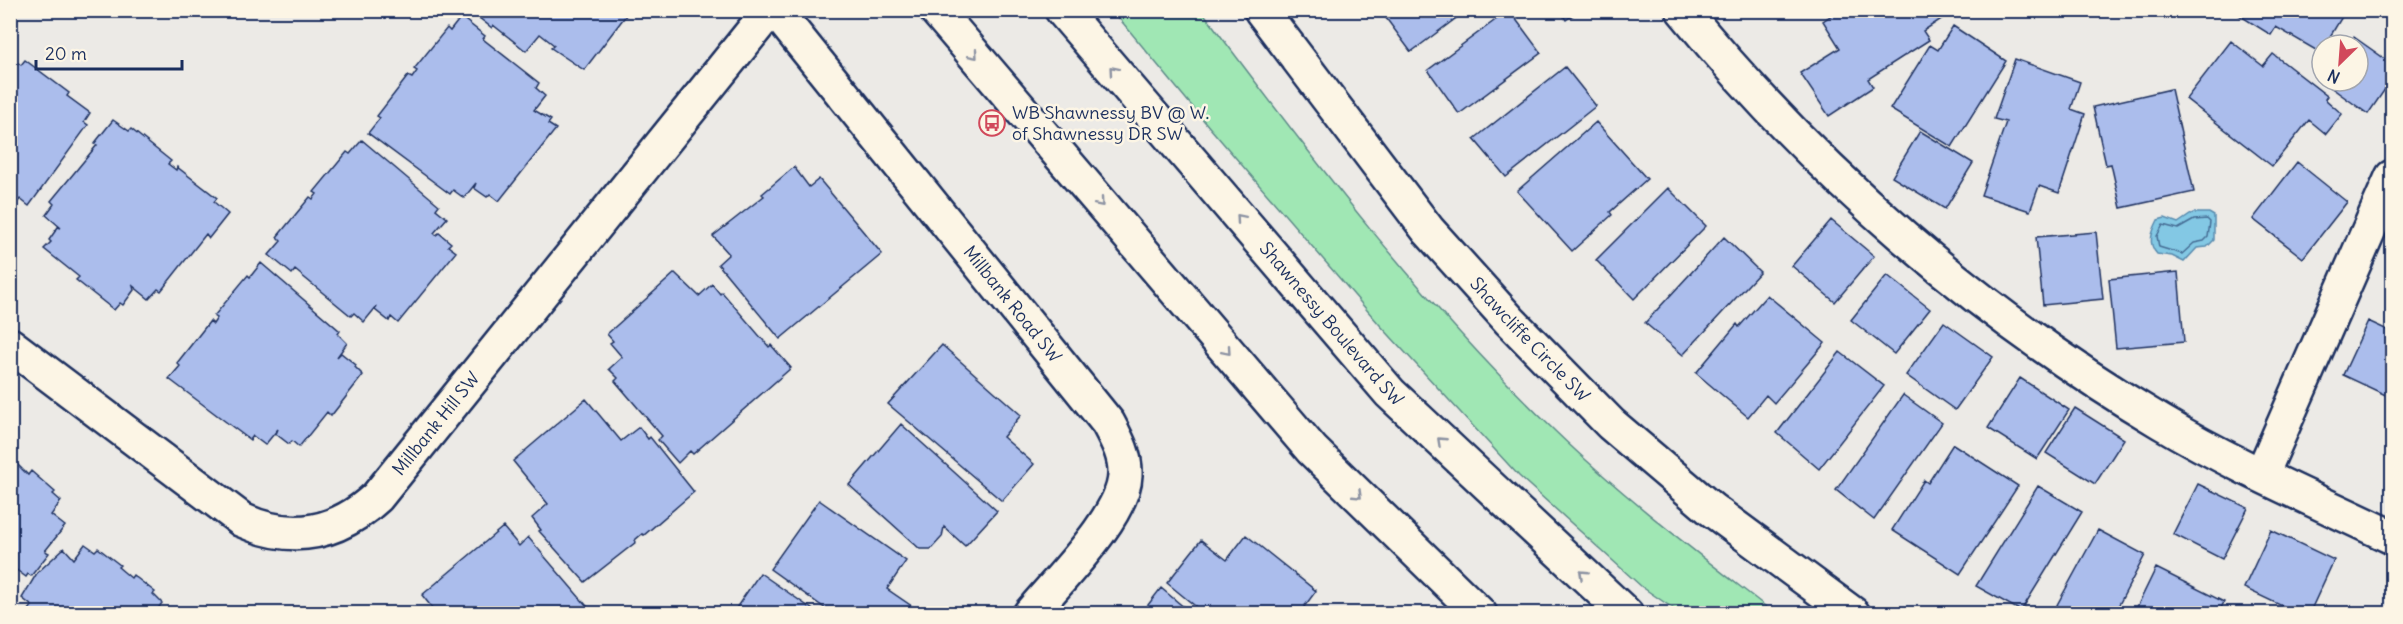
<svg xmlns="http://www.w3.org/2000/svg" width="2403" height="624" font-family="Delius,sans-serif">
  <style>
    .green { fill: #a0e7b4; stroke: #5e8b89; stroke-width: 1.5 }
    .water { fill: #83c8e4; stroke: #598bae; stroke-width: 1.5 }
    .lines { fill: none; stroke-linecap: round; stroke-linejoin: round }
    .shore { stroke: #456c94; stroke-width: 1.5 }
    .building { fill: #abbdec; stroke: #1b2f5e; stroke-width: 1.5 }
    .minor-casing { stroke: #1b2f5e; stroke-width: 38 }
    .major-casing { stroke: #1b2f5e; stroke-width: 38 }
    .minor { stroke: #fcf5e5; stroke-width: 33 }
    .major { stroke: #fcf5e5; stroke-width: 33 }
    .oneway { stroke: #8c92a2 }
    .labels { text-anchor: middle; stroke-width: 5; stroke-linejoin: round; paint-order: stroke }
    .poi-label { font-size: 18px; fill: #1b2f5e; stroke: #fcf5e5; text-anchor: start }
    .street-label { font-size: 18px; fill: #1b2f5e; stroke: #fcf5e5 }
  </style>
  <rect width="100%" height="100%" fill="#eceae6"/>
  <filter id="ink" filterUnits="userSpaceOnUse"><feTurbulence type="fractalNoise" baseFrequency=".0167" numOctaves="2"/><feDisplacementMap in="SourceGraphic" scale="12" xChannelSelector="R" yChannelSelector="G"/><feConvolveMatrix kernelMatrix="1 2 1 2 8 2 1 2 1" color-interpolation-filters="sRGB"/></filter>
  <g filter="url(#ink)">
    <path class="green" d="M1113 11H1202C1311 157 1423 304 1555 431 1623 497 1700 555 1774 613H1680L1642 587 1519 476 1379 324 1210 128Z"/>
    <path class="water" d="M2193 213H2209L2214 216V240L2207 247 2197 248 2184 262 2172 256 2157 254C2147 243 2152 232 2158 220L2165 218 2178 223Z"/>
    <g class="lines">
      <path class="shore" d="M2207 219 2210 222 2208 237 2204 241 2194 243 2182 254 2159 247 2157 236 2163 225 2178 229 2194 220Z"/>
    </g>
    <path class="building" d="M475 10H630L584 70 551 48 554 45 540 34 526 51 493 25 492 28 478 17 480 14Z
      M1380 10H1467L1411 52Z
      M1509 10 1541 53 1459 114 1428 70Z
      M1559 10H1580L1566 20Z
      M1839 10H1943L1946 16 1923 31 1929 40 1868 79 1873 87 1829 116 1800 73 1840 48 1823 21Z
      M2231 10H2346L2325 45H2322L2321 53 2276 27 2271 35Z
      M461 17 485 36 483 39 539 83 536 88 545 96 534 110 551 120 548 124 556 129 499 201 490 194 487 197 474 188 476 183 464 198 453 190 450 194 368 133 380 118 377 116 408 76 412 78 417 71 414 69 447 28 450 31Z
      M1953 26 2006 61 1952 147 1890 109 1930 45 1938 50Z
      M2354 37 2392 64V79L2368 114 2322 81H2358V45H2348Z
      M2231 41 2263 66 2273 54 2327 96 2325 99 2342 114 2326 134 2309 120 2272 166 2186 99Z
      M10 57 21 65 25 60 69 93 67 96 90 113 84 122 88 125 29 206 20 199 10 212Z
      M2015 59 2080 82 2071 109 2085 114 2059 193 2039 186 2030 211 1981 195 2006 122 1994 119Z
      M1565 67 1596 106 1506 177 1474 139Z
      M2171 89 2194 192 2121 208 2111 164 2106 165 2093 107Z
      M113 120 129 131 131 129 171 161 168 164 176 170 177 167 217 198 214 202 228 214 209 238 206 234 161 291 158 289 149 299 133 286 134 290 123 305 120 303 114 310 76 280 79 277 44 249 51 242 49 240 58 227 61 228 46 215 54 204 51 201 97 145 94 144Z
      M1596 122 1647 179 1610 212 1612 215 1572 251 1517 191Z
      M1920 131 1973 163 1945 209 1892 177Z
      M362 140 439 205 436 209 447 218 434 233 436 235 439 233 451 243 448 246 456 252 398 323 391 317 389 321 375 310 377 306 364 322 354 313 351 316 295 270 292 274 269 255 281 241 277 237 310 197 313 199 317 194 314 192 347 152 350 154Z
      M2297 162 2347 202 2303 258 2253 219Z
      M794 167 809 187 819 179 882 254 780 339 718 264 729 254 713 236 764 196 762 194Z
      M1668 188 1706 226 1634 299 1596 260Z
      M1831 220 1874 256 1835 302 1792 266Z
      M2096 232 2103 299 2043 305 2036 237Z
      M1724 237 1760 272 1683 355 1645 323Z
      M261 263 340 331 338 334 347 343 337 357 341 353 356 365 355 367 363 375 331 416 327 412 299 447 292 441 289 444 276 434 278 429 265 445 253 436 250 440 169 379 180 366 177 363 210 321 213 324 217 318 214 316 248 275 250 277Z
      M2178 272 2184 342 2116 348 2109 279Z
      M675 273 699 296 712 284 720 294 722 292 769 347 771 345 791 368 693 454 690 451 678 463 658 440 662 436 615 381 618 378 609 369 622 357 610 343 613 341 607 334Z
      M1887 275 1930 309 1894 354 1851 320Z
      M1767 295 1825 343 1774 403 1766 395 1748 417 1696 373 1737 324 1739 327Z
      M2368 321 2392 332V398L2343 375Z
      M1944 322 1993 357 1955 410 1906 375Z
      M942 345 1021 415 1003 437 1034 464 1002 501 888 404Z
      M1840 352 1884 386 1819 469 1777 433Z
      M2020 378 2069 410 2037 459 1988 428Z
      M1903 395 1942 423 1874 520 1836 490Z
      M586 399 621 441 639 427 648 439 650 437 694 492 644 535 642 534 635 540 636 542 585 582 539 531 541 530 532 518 548 504 513 461Z
      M2075 408 2124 439 2095 484 2046 453Z
      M901 424 997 511 965 546 944 527 942 537 931 549H920L849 485Z
      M1953 444 2018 486 1960 574 1892 530 1924 480 1928 483Z
      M10 457 28 475 31 471 55 492 53 494 61 501 51 515 65 526 45 551 49 553 31 576 28 574 26 577 15 569 10 574Z
      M2198 484 2248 508 2222 559 2173 534Z
      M2038 486 2082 512 2021 611 1976 586Z
      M819 500 906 561 887 589 916 609 913 614H833L770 569Z
      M503 527 519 546 528 537 592 612 437 614 422 595Z
      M2098 530 2145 555 2114 614H2052Z
      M2271 530 2334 560 2309 614H2299L2244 588Z
      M1246 535 1316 591 1304 607 1305 614H1205L1167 583 1201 540 1227 560Z
      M85 544 95 551 98 548 120 565 118 567 131 578 133 575 155 592 153 594 162 603 154 614H26L32 606 22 598 37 573 64 548 74 559Z
      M2156 568 2224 602 2218 614H2127L2130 607 2136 609Z
      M760 573 819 614H732Z
      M1161 588 1192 614H1141Z"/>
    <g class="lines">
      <g class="minor-casing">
        <g id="minor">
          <path id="s1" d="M775 10 1108 423C1117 440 1126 456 1125 475 1124 516 1057 581 1030 614"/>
          <path id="s2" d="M1261 10 1428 230 1510 321 1611 424 1711 509 1853 614"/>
          <path d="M1683 10C1816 173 1980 315 2161 422 2235 466 2315 500 2392 537"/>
          <path id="s3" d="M10 345 242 520C293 543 337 534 377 497L770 10"/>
          <path d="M2262 474 2392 177"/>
        </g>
      </g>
      <g class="major-casing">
        <g id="major">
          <path d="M936 10 1312 450 1480 614"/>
          <path id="s4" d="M1062 10 1390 393 1626 614"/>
        </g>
      </g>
      <use href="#minor" class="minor"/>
      <use href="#major" class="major"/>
    </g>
    <defs><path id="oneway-chevron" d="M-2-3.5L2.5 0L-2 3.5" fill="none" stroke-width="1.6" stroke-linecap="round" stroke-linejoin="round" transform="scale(1.5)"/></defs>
    <g class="oneway">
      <use href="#oneway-chevron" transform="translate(974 55) rotate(49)"/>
      <use href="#oneway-chevron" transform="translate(1113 70) rotate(-131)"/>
      <use href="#oneway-chevron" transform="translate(1100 203) rotate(49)"/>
      <use href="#oneway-chevron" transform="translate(1240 218) rotate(-131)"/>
      <use href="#oneway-chevron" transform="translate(1227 351) rotate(49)"/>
      <use href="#oneway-chevron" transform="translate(1441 441) rotate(-137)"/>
      <use href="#oneway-chevron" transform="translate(1358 495) rotate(44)"/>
      <use href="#oneway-chevron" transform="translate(1583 574) rotate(-137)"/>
    </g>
  </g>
  <defs>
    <g id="bus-ring" transform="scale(1.35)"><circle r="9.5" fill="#fcf5e5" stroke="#d1495b" stroke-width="1.5"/><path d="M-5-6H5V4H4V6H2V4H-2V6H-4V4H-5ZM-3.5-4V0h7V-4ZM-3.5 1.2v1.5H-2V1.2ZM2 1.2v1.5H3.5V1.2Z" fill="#d1495b"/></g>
  </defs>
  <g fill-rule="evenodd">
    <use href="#bus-ring" x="992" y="123"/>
  </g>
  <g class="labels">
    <g class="poi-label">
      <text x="1012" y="119">WB Shawnessy BV @ W.<tspan x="1012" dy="21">of Shawnessy DR SW</tspan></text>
    </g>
    <g class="street-label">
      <text dy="6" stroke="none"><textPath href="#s1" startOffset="378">Millbank Road SW</textPath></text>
      <text dy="6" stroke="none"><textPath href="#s4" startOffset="414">Shawnessy Boulevard SW</textPath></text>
      <text dy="6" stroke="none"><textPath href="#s2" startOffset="426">Shawcliffe Circle SW</textPath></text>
      <text dy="6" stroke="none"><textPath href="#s3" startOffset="531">Millbank Hill SW</textPath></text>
    </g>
  </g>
  <rect width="2403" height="624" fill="none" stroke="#fcf5e5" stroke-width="36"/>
  <rect x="18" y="18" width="2367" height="588" fill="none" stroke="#1b2f5e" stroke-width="2" filter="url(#ink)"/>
  <g transform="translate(2340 63) rotate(205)"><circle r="28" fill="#fcf5e5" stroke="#a2a6af" stroke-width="1.5"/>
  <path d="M0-4.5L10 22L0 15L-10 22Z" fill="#d1495b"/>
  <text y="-9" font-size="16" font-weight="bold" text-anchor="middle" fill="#1b2f5e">N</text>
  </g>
  <path d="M36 60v9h146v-9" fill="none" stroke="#1b2f5e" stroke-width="3"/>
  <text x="45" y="60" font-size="18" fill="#1b2f5e" stroke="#fcf5e5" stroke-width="4.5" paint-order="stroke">20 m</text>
</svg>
